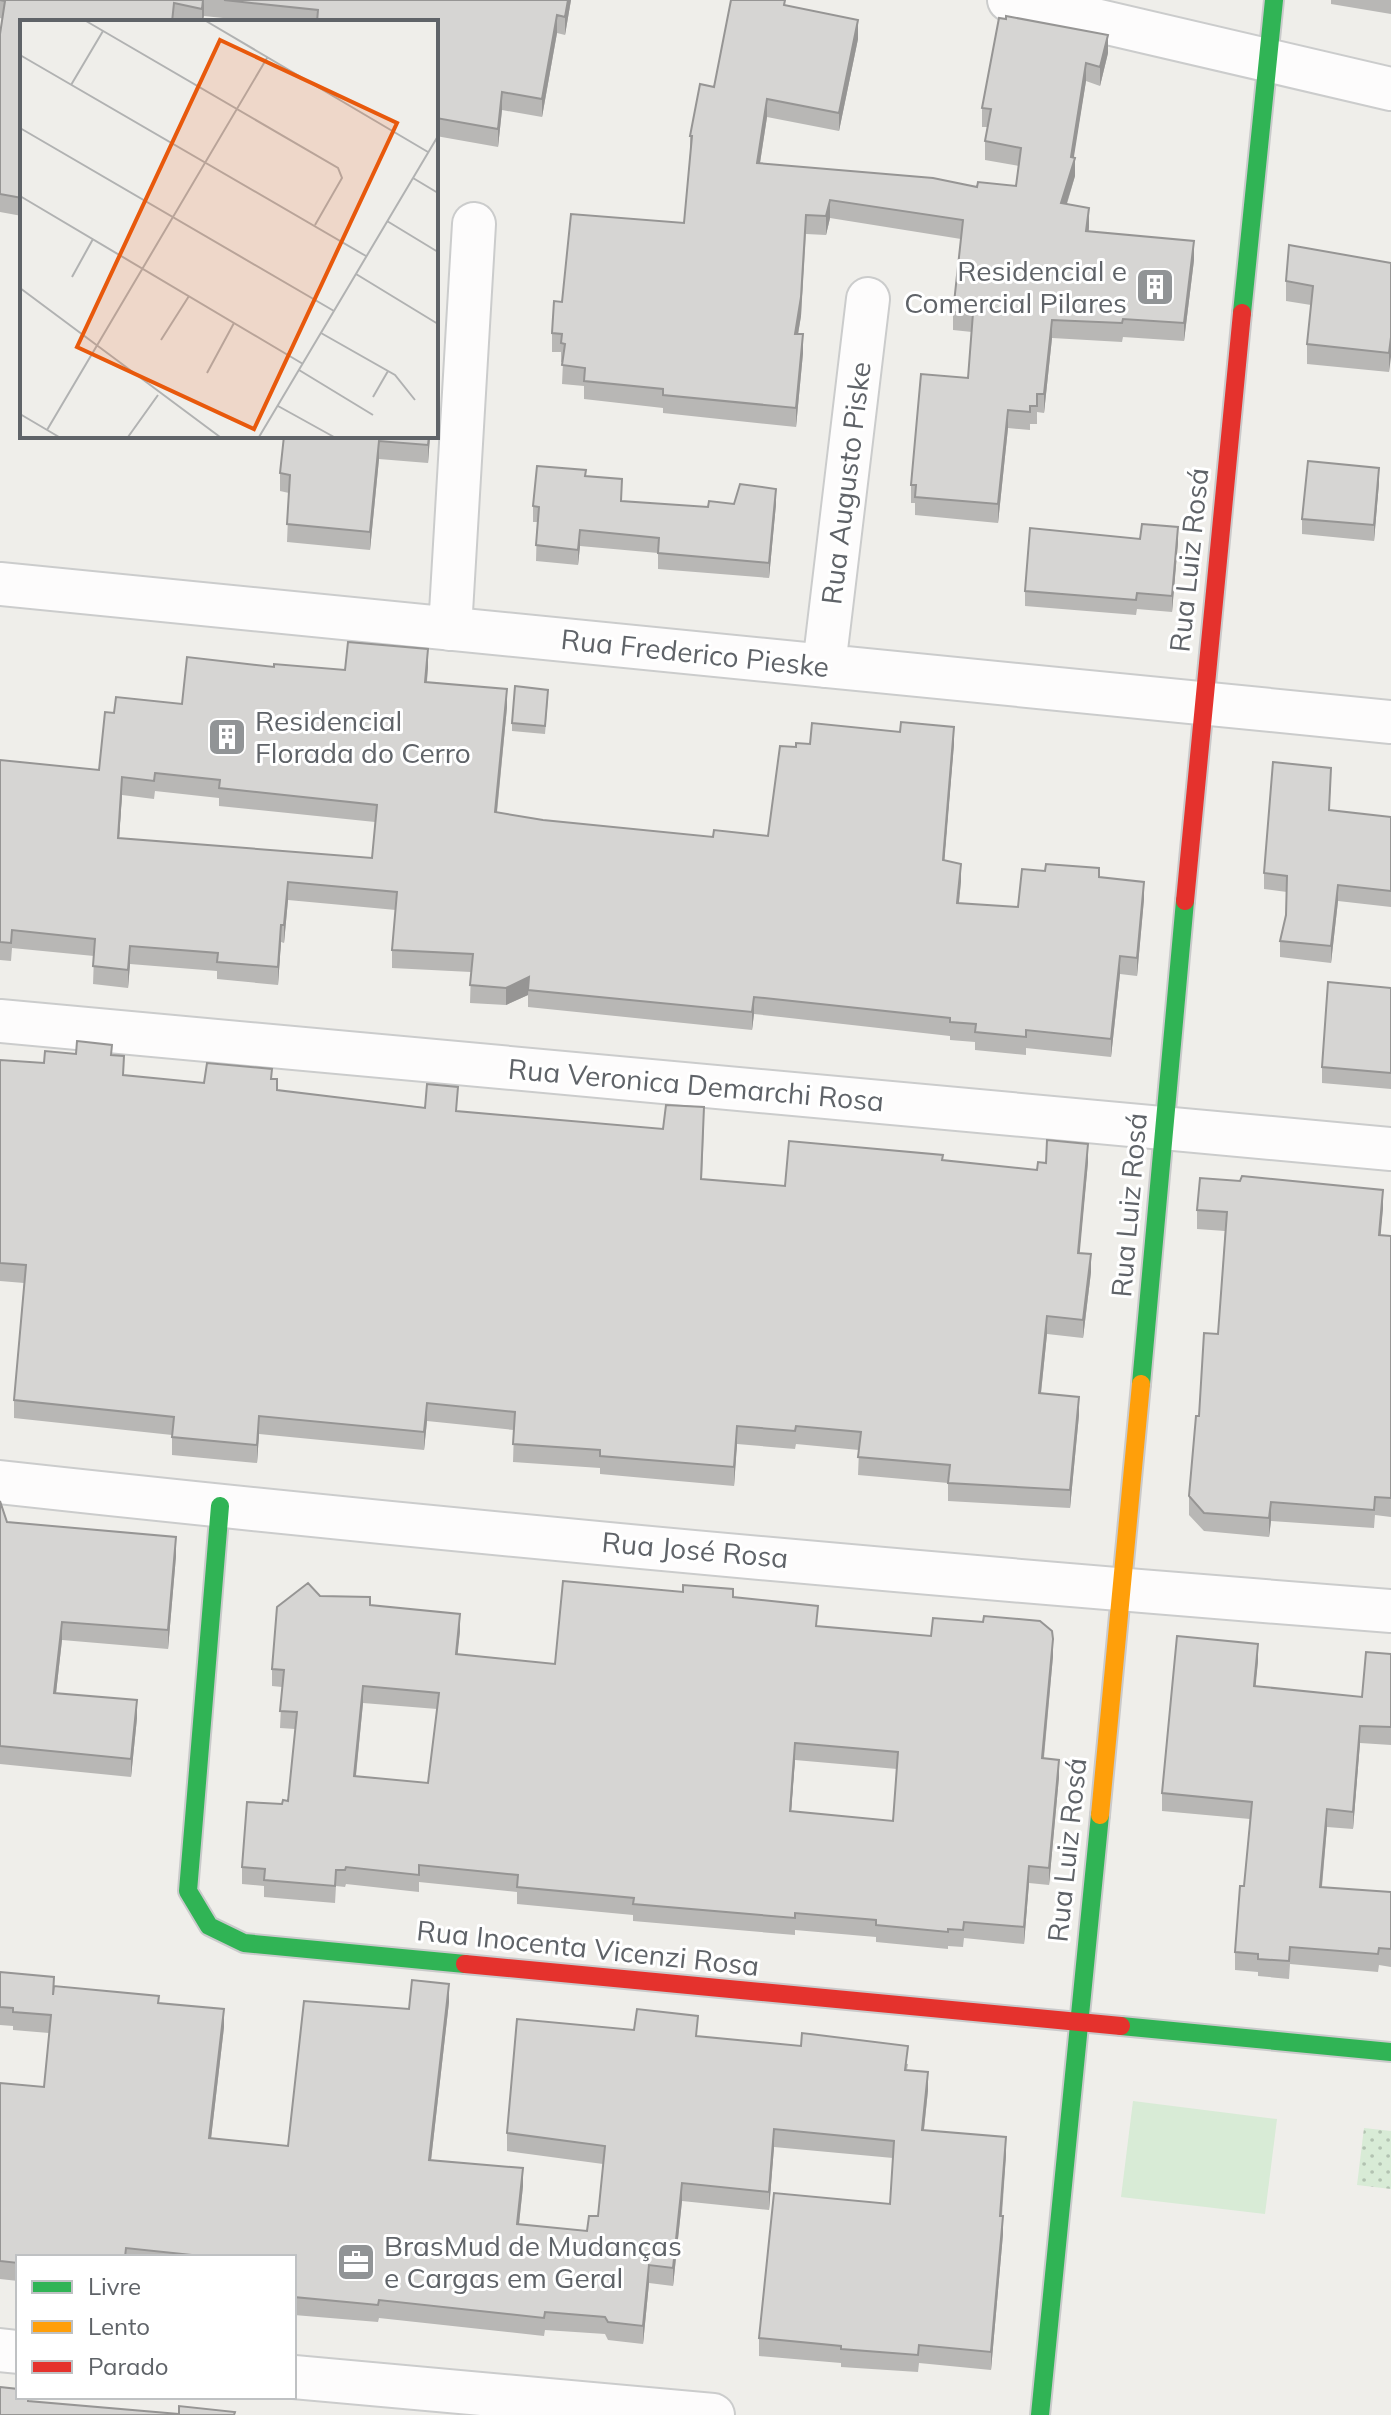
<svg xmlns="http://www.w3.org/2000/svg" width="1391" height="2415" font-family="Mulish,sans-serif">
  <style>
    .grass { fill: #d8ebd6 }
    .park { fill: url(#park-dots) }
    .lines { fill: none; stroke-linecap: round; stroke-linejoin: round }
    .street-casing { stroke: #cbcccc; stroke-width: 46 }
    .fast-casing { stroke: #cacacb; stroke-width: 22 }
    .slow-casing { stroke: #cacacb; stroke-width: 22 }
    .jam-casing { stroke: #cacacb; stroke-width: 22 }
    .street { stroke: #fdfcfc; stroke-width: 42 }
    .fast { stroke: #30b455; stroke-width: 18 }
    .slow { stroke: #ff9f0a; stroke-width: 18 }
    .jam { stroke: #e5322d; stroke-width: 18 }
    .wall { fill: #b8b7b5; fill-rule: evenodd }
    .shaded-wall { fill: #969594 }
    .building { fill: #d6d5d3; stroke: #969594; stroke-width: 2; fill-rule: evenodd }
    .labels { text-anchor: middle; stroke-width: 6; stroke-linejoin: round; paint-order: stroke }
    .poi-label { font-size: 28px; fill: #5f6368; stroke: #fff; text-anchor: start }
    .street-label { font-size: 28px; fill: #5f6368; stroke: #fff }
    .inset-road { fill: none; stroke: #b1b2b2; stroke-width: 2 }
    .view { fill: #e8590c; fill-opacity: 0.15; stroke: #e8590c; stroke-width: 4 }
    .inset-edge { fill: none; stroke: #5f6368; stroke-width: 4 }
  </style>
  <defs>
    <pattern id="park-dots" width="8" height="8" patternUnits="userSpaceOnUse" patternTransform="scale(2)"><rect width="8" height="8" fill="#d8ebd6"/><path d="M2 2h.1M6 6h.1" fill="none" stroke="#b2c2b1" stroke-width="1.8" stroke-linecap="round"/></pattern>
  </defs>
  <rect width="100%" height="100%" fill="#efeeea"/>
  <path class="grass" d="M1133 2101 1277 2119 1265 2214 1121 2197Z"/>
  <path class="park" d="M1364 2128 1391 2131V2189L1357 2185Z"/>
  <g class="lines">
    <g class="street-casing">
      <path id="street" d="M1009 0 1391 89
        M0 584 1391 722
        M450 629 474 224
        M824 666 868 299
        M0 1021 1391 1149
        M0 1482C463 1533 927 1575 1391 1611
        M0 2350 18 2352
        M294 2377 713 2415"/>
    </g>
    <g class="fast-casing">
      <path id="fast" d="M1242 313 1274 0
        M1141 1384 1185 901
        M220 1506 188 1891 209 1926 244 1943 465 1964
        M1121 2026 1391 2052
        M1040 2415 1100 1815"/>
    </g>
    <g class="slow-casing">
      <path id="slow" d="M1100 1815 1141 1384"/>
    </g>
    <g class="jam-casing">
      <path id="jam" d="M1185 901 1242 313
        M465 1964 1121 2026"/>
    </g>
    <use href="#street" class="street"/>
    <use href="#fast" class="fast"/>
    <use href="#slow" class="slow"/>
    <use href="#jam" class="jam"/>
  </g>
  <path class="wall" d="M0 0H571L565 35 557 33 542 117 502 110 498 147 436 136V22H260L204 16 203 22H22V216L0 212V34L3 19 0 18Z
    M1331 0H1391V14L1331 4Z
    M785 5 858 39 839 131 767 117 760 163 977 187 1016 186 1019 166 985 160V141L988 127H982V108L1108 53 1100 86 1086 81 1073 158 1075 176 1067 204 1089 227V231L1194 260 1184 341 1123 337 1122 342 1052 338 1044 413 1037 412V424H1030V430L1008 428 998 523 915 515V503H911V485L968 378 972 332 953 330V312L961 239 830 218 826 235 806 234 801 316 798 334 803 353 796 427 663 413V408L584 399V386L562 384 563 362H561V352H552V333L562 302 684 223 690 154V136L714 87Z
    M1391 263 1389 372 1307 364V344L1311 305 1286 301V281Z
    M284 436H430L428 463 379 459 370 550 287 542 289 493 280 491V473Z
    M586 476 622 501 708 507 734 504H776L769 578 658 569V553L580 546 578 565 536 561 537 522H533V506Z
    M1379 483 1374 541 1302 534V519Z
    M1178 542 1172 612 1137 609 1136 615 1025 606V591Z
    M274 667 345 670 428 667 427 682 507 707 497 813 543 820 713 837 768 836 796 747 810 744H954L944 861 961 881 959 903 1018 907 1099 877 1144 899 1137 976 1120 974 1111 1057 1026 1048V1055L975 1050V1042L950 1040V1036L754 1014 752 1030 528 1007V995L506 1005 470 1003 471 972 392 968V950L396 910 288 900 284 943 281 942 278 985 217 979V971L130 964 128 988 93 984 94 956 12 948 11 961 0 960V760L99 770 114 713 182 704ZM155 791 219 798V806L375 822 372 858 119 838 122 795 154 799Z
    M548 698 545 734 512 731V723Z
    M1331 784 1329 810 1391 817V907L1338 901 1331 963 1280 957V941L1286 915 1287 892 1264 889V873Z
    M1391 988V1089L1322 1083V1067Z
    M76 1054 112 1055 124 1075 204 1083 272 1079 277 1090 457 1111 663 1129 704 1126 702 1179 785 1186 943 1160 1037 1170 1046 1163 1088 1162 1079 1254 1091 1272 1083 1338 1047 1334 1041 1393 1079 1415 1070 1508 948 1501V1483L858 1475 859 1450 796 1444 795 1449 737 1444 734 1486 600 1474V1468L513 1462 514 1430 427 1421 424 1450 259 1434 257 1463 172 1455V1435L14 1418V1400L24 1283 0 1281V1060L44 1063Z
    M1383 1208 1380 1235 1391 1236V1517L1375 1515 1374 1528 1271 1521 1269 1537 1204 1531 1189 1515V1496L1199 1416 1218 1334 1225 1231 1197 1229V1210Z
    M0 1501 7 1522 176 1556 168 1649 62 1640 56 1693 137 1718 131 1777 0 1764Z
    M320 1596 370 1605 460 1631 457 1654 555 1664 733 1598 818 1626 1053 1656 1044 1758 1059 1777 1049 1885 1029 1883 1024 1944 964 1938 963 1947 948 1946V1949L876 1942V1937L795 1930V1935L633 1921V1915L517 1904V1892L419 1882V1892L346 1884 345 1887 336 1886 335 1903 264 1897V1886L242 1884V1867L282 1804 288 1801 295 1729 280 1728 282 1687 272 1686V1669ZM363 1703 437 1709 428 1783 356 1776ZM795 1760 897 1769 893 1821 791 1811Z
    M1391 1654V1745L1360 1743 1353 1829 1327 1827 1322 1887 1391 1892V1967L1379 1965 1378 1972 1290 1964 1289 1979 1258 1976V1972L1235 1970V1952L1244 1886 1250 1819 1162 1811V1793L1258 1661 1255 1686 1362 1697Z
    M0 1972 54 1987 159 2003 224 2027 211 2138 288 2146 409 2009 449 2002 431 2160 523 2186 519 2224 587 2231 598 2216 603 2164 507 2151V2133L698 2036 908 2064 907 2070 928 2090 924 2130 1006 2155 1002 2216 1003 2234 991 2370 919 2363 918 2372 841 2367V2363L759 2356V2338L890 2204 893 2158 774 2147 769 2210 682 2201 673 2286 649 2283 643 2344 608 2340 605 2334 545 2330 544 2336 379 2318 378 2322 294 2315V2257H18V2281L0 2279V2083L44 2087 49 2033 13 2030V2026L0 2025Z"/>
  <path class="shaded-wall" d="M204 0V16L202 22V9Z
    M568 0H571L565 35V17Z
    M557 15V33L542 117V99Z
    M858 20V39L839 131V113Z
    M1108 35V53L1100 86V67Z
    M1086 63V81L1072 169 1075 158V176L1061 222V203L1071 157Z
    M502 92V110L498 147V129Z
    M767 99V117L757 182V163Z
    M830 200V218L826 235V216Z
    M1089 208V227L1086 249V231Z
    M806 215 801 316 795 352V334Z
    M1194 241V260L1184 341V323Z
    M1052 320V338L1044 413V394Z
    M803 334V353L796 427V408Z
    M1391 337V357L1389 372V353Z
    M1008 410V428L998 523V504Z
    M429 436H430L428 463V445Z
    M379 441V459L370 550V532Z
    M1379 468V483L1374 541V525Z
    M776 489V504L769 578V563Z
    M1178 527V542L1172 612V596Z
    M580 530V546L578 565V550Z
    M428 649V667L425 700V682Z
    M507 689V707L495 830V812Z
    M954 727V744L943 878V860Z
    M122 777V795L118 856V838Z
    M961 864V881L957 920V903Z
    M288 882V900L284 943V925Z
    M1144 882V899L1137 976V958Z
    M1338 885V901L1331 963V946Z
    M281 925V942L278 985V967Z
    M130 946V964L128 988V970Z
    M1120 956V974L1111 1057V1039Z
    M529 977 528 995 506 1005V988Z
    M754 997V1014L752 1030V1012Z
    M1088 1144V1162L1078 1272V1253Z
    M1383 1190V1208L1379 1254V1235Z
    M1091 1254V1272L1083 1338V1320Z
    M1047 1316V1334L1039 1411V1393Z
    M1079 1397V1415L1070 1508V1490Z
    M427 1403V1421L424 1450V1432Z
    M259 1416V1434L257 1463V1445Z
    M737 1426V1444L734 1486V1467Z
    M1271 1502V1521L1269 1537V1518Z
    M176 1537V1556L168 1649V1630Z
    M460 1614V1631L456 1670V1654Z
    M62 1622V1640L54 1711V1693Z
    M1053 1639V1656L1042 1775V1758Z
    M1258 1644V1661L1254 1703V1686Z
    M363 1686V1703L354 1793V1776Z
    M137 1700V1718L131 1777V1759Z
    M1360 1726V1743L1353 1829V1812Z
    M795 1743V1760L790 1828V1811Z
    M1059 1760V1777L1049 1885V1868Z
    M1327 1809V1827L1320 1905V1887Z
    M1029 1866V1883L1024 1944V1927Z
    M449 1984V2002L429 2178V2160Z
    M224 2009V2027L209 2156V2138Z
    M928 2072V2090L922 2147V2130Z
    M774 2129V2147L769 2210V2192Z
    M1006 2137V2155L1000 2234V2216Z
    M523 2168V2186L517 2242V2224Z
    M682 2183V2201L673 2286V2268Z
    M1003 2216V2234L991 2370V2352Z
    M649 2265V2283L643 2344V2326Z"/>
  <path class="building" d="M0 0H203L202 9 174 3 172 22H22V198L0 194V34L5 1Z
    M224 0H568L565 17 557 15 542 99 502 92 498 129 436 118V22H317L318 10Z
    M731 0H785L784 5 858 20 839 113 767 99 757 163 933 178 977 187 978 182 1016 186 1021 148 985 141 991 109 982 108 999 18 1006 19V16L1108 35 1100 67 1086 63 1071 157 1075 158 1061 203 1089 208 1086 231 1194 241 1184 323 1123 319 1122 323 1052 320 1044 394H1037V406H1030V412L1008 410 998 504 915 497 916 485H911L921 374 968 378 973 313 953 312 963 220 830 200 826 216 806 215 801 297 795 334H803L796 408 663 395V389L584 381 585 368 562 365 565 344 561 343 562 334 552 333 554 301 562 302 571 214 684 223 692 136H690L700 84 714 87Z
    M1289 245 1391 263V337L1389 353 1307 344 1313 286 1286 281Z
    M284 436H429L428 445 379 441 370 532 287 524 290 475 280 473Z
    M1308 461 1379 468 1374 525 1302 519Z
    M537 466 586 470 585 476 622 479 621 501 708 507 709 501 734 504 740 484 776 489 769 563 658 553 659 538 580 530 578 550 536 545 539 507 533 506Z
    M1142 524 1178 527 1172 596 1137 593 1136 600 1025 591 1030 528 1140 539Z
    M348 642 428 649 425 682 507 689 495 812 543 820 713 837 714 830 768 836 780 746 796 747V743L810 744 812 723 900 732 901 722 954 727 943 860 961 864 957 903 1018 907 1022 869 1045 871 1046 864 1099 868V877L1144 882 1137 958 1120 956 1111 1039 1026 1030V1037L975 1032 976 1024 950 1022V1018L754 997 752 1012 528 990 529 977 506 988 470 985 473 954 392 950 397 892 288 882 284 925H281L278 967 217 962 218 953 130 946 128 970 93 966 95 939 12 930 11 943 0 942V760L99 770 105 712 114 713 116 697 182 704 187 657 274 667V664L345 670ZM155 773 220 780 219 788 377 805 372 858 118 838 122 777 154 781Z
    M515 686 548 690 545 726 512 723Z
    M1273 762 1331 768 1329 810 1391 817V891L1338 885 1331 946 1280 941 1286 915 1287 876 1264 873Z
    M1328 982 1391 988V1073L1322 1067Z
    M77 1041 112 1045 111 1055 124 1056 123 1075 204 1083 207 1063 272 1069 271 1079H277V1090L425 1108 427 1084 458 1087 456 1111 663 1129 666 1105 704 1107 701 1179 785 1186 789 1141 943 1155 942 1160 1037 1170 1038 1162 1046 1163 1047 1140 1088 1144 1078 1253 1091 1254 1083 1320 1047 1316 1039 1393 1079 1397 1070 1490 948 1483 950 1465 858 1457 861 1432 796 1426 795 1431 737 1426 734 1467 600 1456V1450L513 1444 515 1412 427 1403 424 1432 259 1416 257 1445 172 1437 174 1417 14 1400 26 1265 0 1263V1060L44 1063 45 1051 76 1054Z
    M1242 1176 1383 1190 1379 1235 1391 1236V1498L1375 1497 1374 1510 1271 1502 1269 1518 1204 1513 1189 1496 1196 1416H1199L1204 1333 1218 1334 1227 1212 1197 1210 1200 1178 1240 1181Z
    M0 1501 7 1522 176 1537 168 1630 62 1622 54 1693 137 1700 131 1759 0 1746Z
    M563 1581 683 1592V1585L733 1589V1597L818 1606 816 1626 931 1636 933 1618 983 1622 984 1616 1040 1621 1052 1631 1053 1639 1042 1758 1059 1760 1049 1868 1029 1866 1024 1927 964 1922 963 1930 948 1929V1932L876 1925V1920L795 1913V1918L633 1904 634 1898 517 1887 518 1875 419 1865V1875L346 1867 345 1870H336L335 1886 264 1880 265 1869 242 1867 247 1802 282 1804 283 1800 288 1801 297 1712 280 1711 284 1670 272 1669 277 1607 308 1583 320 1596 370 1597V1605L460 1614 456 1654 555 1664ZM363 1686 439 1693 428 1783 354 1776ZM795 1743 898 1752 893 1821 790 1811Z
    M1177 1636 1258 1644 1254 1686 1362 1697 1366 1652 1391 1654V1727L1360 1726 1353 1812 1327 1809 1320 1887 1391 1892V1949L1379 1948 1378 1954 1290 1947 1289 1961 1258 1959V1954L1235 1952 1240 1886H1244L1252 1802 1162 1793Z
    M0 1972 54 1977 53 1995 54 1986 159 1996 158 2003 224 2009 209 2138 288 2146 304 2001 409 2009 412 1980 449 1984 429 2160 523 2168 517 2224 587 2231 589 2216H598L605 2146 507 2133 517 2019 634 2030 637 2009 698 2016 696 2036 801 2046 802 2033 908 2046 905 2070 928 2072 922 2130 1006 2137 1000 2216H1003L991 2352 919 2345 918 2355 841 2349V2346L759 2338 774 2193 890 2204 894 2141 774 2129 769 2192 682 2183 673 2268 649 2265 643 2326 608 2322 605 2317 545 2312 544 2318 379 2300 378 2305 294 2297V2257H211L126 2248 125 2257H18V2263L0 2261V2083L44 2087 51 2015 13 2012V2008L0 2007Z
    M0 2387 18 2389V2397H28V2401L179 2414V2406L235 2412 234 2415H0Z"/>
  <defs>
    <g id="building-square" transform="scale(2)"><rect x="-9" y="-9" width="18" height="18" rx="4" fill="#919496" stroke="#fff"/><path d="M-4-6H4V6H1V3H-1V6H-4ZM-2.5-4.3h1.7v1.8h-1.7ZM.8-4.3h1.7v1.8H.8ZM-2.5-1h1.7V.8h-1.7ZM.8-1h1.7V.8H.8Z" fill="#fff"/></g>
    <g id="office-square" transform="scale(2)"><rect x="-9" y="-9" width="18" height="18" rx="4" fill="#919496" stroke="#fff"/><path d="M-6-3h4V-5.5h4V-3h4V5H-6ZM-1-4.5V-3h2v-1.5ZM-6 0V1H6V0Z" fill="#fff"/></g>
  </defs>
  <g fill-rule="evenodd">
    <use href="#building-square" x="1155" y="287"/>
    <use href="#building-square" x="227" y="737"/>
    <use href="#office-square" x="356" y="2262"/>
  </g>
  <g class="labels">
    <g class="poi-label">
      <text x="1127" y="281" text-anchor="end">Residencial e<tspan x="1127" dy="32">Comercial Pilares</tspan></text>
      <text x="255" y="731">Residencial<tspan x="255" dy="32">Florada do Cerro</tspan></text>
      <text x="384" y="2256">BrasMud de Mudanças<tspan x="384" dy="32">e Cargas em Geral</tspan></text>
    </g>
    <g class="street-label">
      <text transform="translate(846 483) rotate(-83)" y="10">Rua Augusto Piske</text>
      <text transform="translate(1189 560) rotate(-84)" y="10">Rua Luiz Rosá</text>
      <text transform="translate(695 653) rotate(6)" y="10">Rua Frederico Pieske</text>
      <text transform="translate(696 1085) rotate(5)" y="10">Rua Veronica Demarchi Rosa</text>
      <text transform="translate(1129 1205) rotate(-85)" y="10">Rua Luiz Rosá</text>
      <text transform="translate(695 1550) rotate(5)" y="10">Rua José Rosa</text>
      <text transform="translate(1067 1850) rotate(-84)" y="10">Rua Luiz Rosá</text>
      <text transform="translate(588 1948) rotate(6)" y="10">Rua Inocenta Vicenzi Rosa</text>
    </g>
  </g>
  <g transform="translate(20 20)">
    <rect width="418" height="418" fill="#efeeea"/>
    <path class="inset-road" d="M66 1 318 148 322 158 295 205M186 1 408 132M0 35 346 236M51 65 83 11M0 108 314 291M393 158 418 173M0 176 283 344M367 201 418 232M336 254 418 304M52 257 73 219M0 268 200 417M301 313 375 355 395 380M141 320 169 276M279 350 353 395M187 353 214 303M353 377 368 351M258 386 314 417M0 394 39 417M27 410 247 38M108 417 138 375M239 417 418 116"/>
    <path class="view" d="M200 20 377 103 234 409 57 327Z"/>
    <rect width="418" height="418" class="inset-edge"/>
  </g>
  <rect x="16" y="2255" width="280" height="144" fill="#ffffff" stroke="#bfc1c3" stroke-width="2"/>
  <rect x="32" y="2281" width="40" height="12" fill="#30b455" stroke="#bfc1c3" stroke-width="2"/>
  <text x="88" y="2295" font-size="24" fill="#5f6368">Livre</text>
  <rect x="32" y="2321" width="40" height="12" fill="#ff9f0a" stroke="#bfc1c3" stroke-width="2"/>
  <text x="88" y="2335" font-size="24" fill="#5f6368">Lento</text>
  <rect x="32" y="2361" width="40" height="12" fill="#e5322d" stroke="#bfc1c3" stroke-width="2"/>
  <text x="88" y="2375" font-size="24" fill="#5f6368">Parado</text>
</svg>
